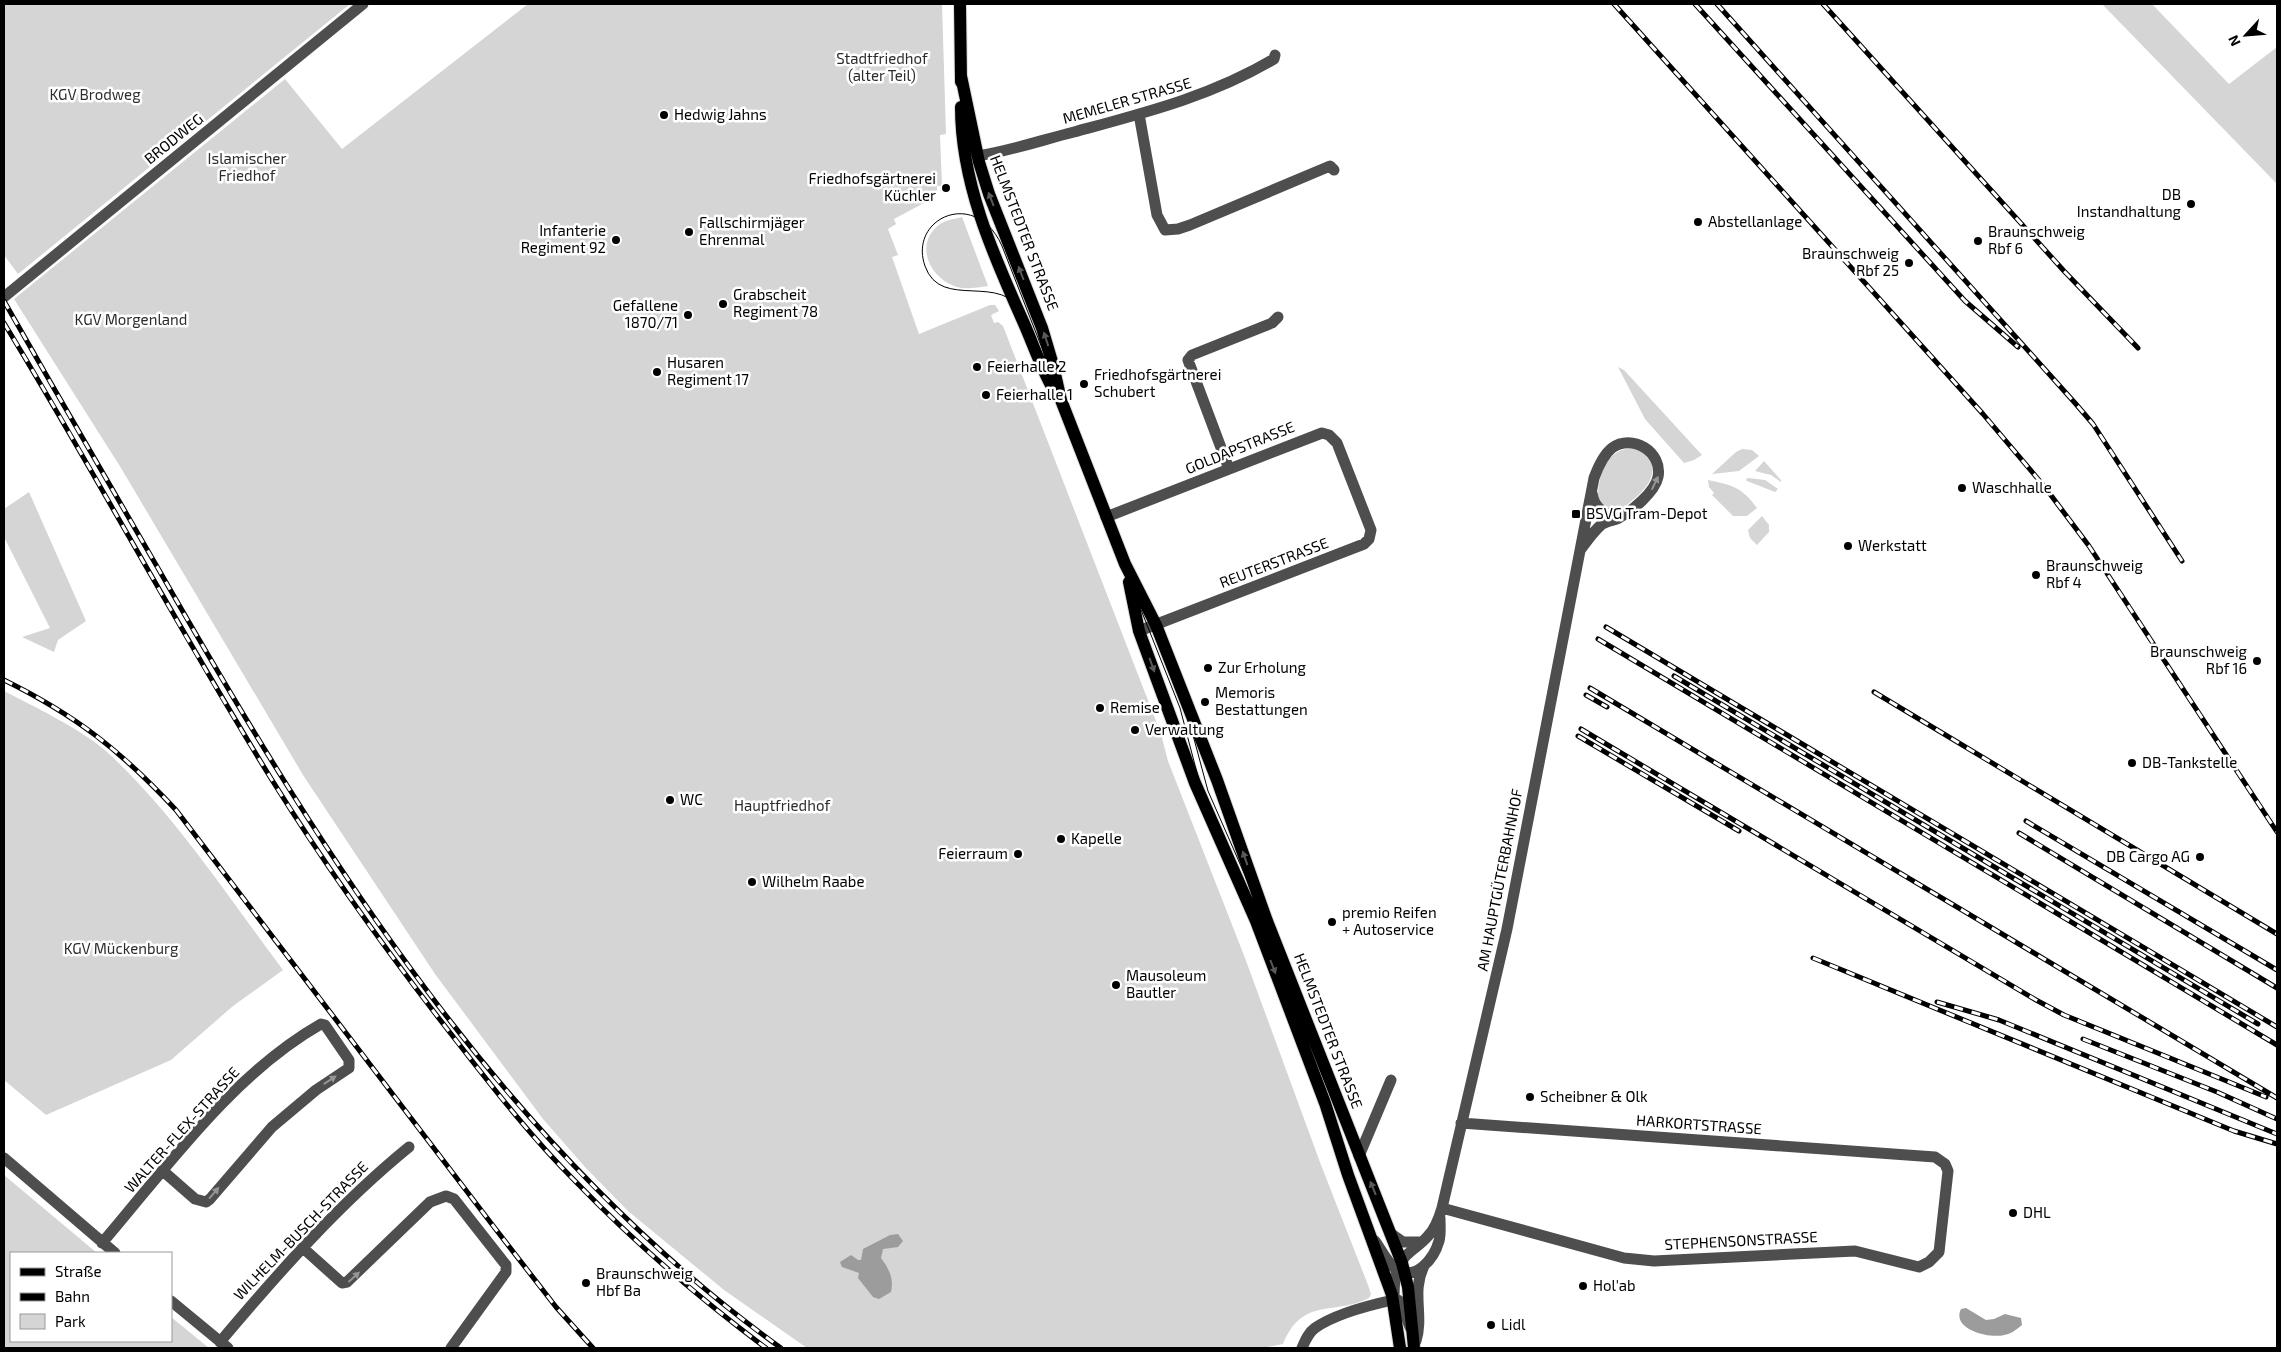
<svg xmlns="http://www.w3.org/2000/svg" width="2281" height="1352" font-family="'Exo 2',sans-serif">
  <style>
    .green { fill: #d5d5d5 }
    .water { fill: #9c9c9c }
    .lines { fill: none; stroke-linecap: round; stroke-linejoin: round }
    .major-casing { stroke: #dbdbdb; stroke-width: 14 }
    .minor { stroke: #4e4e4e; stroke-width: 11 }
    .major { stroke: #000; stroke-width: 12 }
    .tram { stroke: #000; stroke-width: 1 }
    .rail-casing { stroke: #000; stroke-width: 5 }
    .rail { stroke: #fff; stroke-width: 3; stroke-dasharray: 9; stroke-linecap: butt }
    .oneway { fill: #595959 }
    .oneway2 { fill: #959595 }
    .poi-dot { fill: #000; stroke: #fff; stroke-width: 2 }
    .labels { text-anchor: middle; stroke-width: 5; stroke-linejoin: round; paint-order: stroke }
    .park-label { font-size: 15px; fill: #2c2c2c; stroke: #fff }
    .street-label { font-size: 15px; fill: #000; stroke: #fff }
    .poi-label { font-size: 15px; fill: #000; stroke: #fff; text-anchor: start }
  </style>
  <rect width="100%" height="100%" fill="#fff"/>
  <path class="green" d="M4 4H350L18 274 4 255Z
    M528 4H942L946 134 940 135 942 186H937V196L894 219 896 224 888 229 898 255 892 257 919 334 990 305H995L999 311 991 315 994 323 998 322 1003 326 1161 734 1168 761 1245 958 1321 1165 1368 1285 1371 1294 1369 1298C1334 1316 1303 1296 1283 1344L1262 1348H807L724 1290 628 1211 585 1167 543 1119 435 974 303 775 121 468 14 299 285 79 342 149Z
    M2102 4H2152L2229 84 2277 47V184Z
    M962 217 988 286C978 287 967 290 957 287 930 279 913 244 940 224 946 220 954 219 962 217Z
    M1618 367 1624 370 1702 455 1694 460 1684 463 1645 419Z
    M1634 448C1662 462 1655 481 1634 499 1630 502 1624 509 1618 510 1608 511 1601 504 1598 495 1599 472 1608 448 1634 448Z
    M1742 449 1752 450 1759 456 1739 471 1712 474 1736 452Z
    M1764 461 1781 480V482L1771 475 1755 471Z
    M1748 478 1765 480 1778 489 1775 492 1747 481 1746 479Z
    M1708 480C1732 485 1742 487 1757 508L1747 516H1733L1712 495 1714 493 1709 487Z
    M29 492 86 621 58 640 54 652 22 637 50 628 4 537V509Z
    M1762 516 1769 525V532L1757 545 1750 538 1748 530Z
    M4 691C35 707 79 728 106 751 173 812 229 898 283 970L233 1006 171 1060 46 1115 4 1080Z
    M4 1175 97 1253H11V1341H171V1317L209 1348H4Z"/>
  <path class="water" d="M898 1234 903 1241 898 1247 883 1249 881 1258C889 1269 894 1278 891 1292L879 1299 873 1297 858 1278 859 1273 842 1267 840 1262 851 1255 858 1260H861L863 1249 890 1235Z
    M1966 1308 1986 1320 1994 1319 2005 1314 2021 1318 2022 1325C2016 1330 2011 1334 2004 1335 1989 1339 1951 1329 1961 1309Z"/>
  <g class="lines">
    <g class="major-casing">
      <path id="major" d="M960 4 961 82
        M961 76 979 162 989 194 1042 328 1053 365 1061 400 1125 564 1156 625 1217 780 1267 921 1402 1263 1408 1287 1414 1348
        M961 107C961 182 992 252 1022 319 1033 343 1041 369 1055 392
        M1129 582 1139 631 1195 783 1256 921 1325 1103 1348 1175 1392 1295 1400 1348"/>
    </g>
    <path class="minor" d="M1139 114 1157 215 1165 230 1178 229 1190 225 1330 166 1334 170
      M977 156C1010 151 1042 140 1074 132 1144 113 1212 96 1274 59L1275 55
      M4 297 363 4
      M1229 469 1188 360 1192 355 1272 323 1278 317
      M1592 493C1594 508 1606 517 1621 515
      M1106 517 1322 433 1329 435 1337 443 1371 530 1369 539 1364 544 1139 631
      M1359 1156 1391 1080
      M4 1158 115 1253
      M1442 1208 1624 1258 1654 1261 1855 1251 1919 1267 1929 1262 1939 1252 1948 1171 1945 1164 1935 1157 1461 1123
      M1390 1233 1403 1242H1420
      M1375 1241C1381 1249 1387 1263 1396 1269 1415 1282 1434 1259 1439 1241 1441 1234 1440 1226 1440 1218
      M102 1243C167 1167 233 1074 321 1024L325 1025 349 1060V1068L316 1090 272 1127 210 1199 206 1202 195 1199 163 1171
      M303 1248 342 1283 347 1282 430 1202 446 1196 454 1199 506 1265V1272L451 1348
      M1394 1298C1394 1288 1394 1277 1398 1267 1405 1252 1418 1248 1428 1236 1435 1229 1439 1218 1442 1208L1507 929 1594 478C1598 467 1603 455 1612 448 1632 433 1663 452 1658 477 1655 492 1632 511 1619 518 1613 521 1606 521 1601 525 1593 532 1587 541 1581 549
      M171 1301 228 1348
      M1416 1341C1424 1315 1411 1292 1424 1266
      M220 1342C279 1272 339 1204 409 1147
      M1302 1348C1305 1341 1308 1333 1315 1328 1335 1314 1370 1305 1393 1300H1398L1401 1303 1410 1327"/>
    <use href="#major" class="major"/>
    <path class="tram" d="M1403 1348 1400 1316 1394 1292 1356 1190 1326 1097 1258 919 1201 788 1180 708 1024 315C1002 270 941 312 925 266 908 218 976 187 1002 246L1134 583 1186 709 1208 791 1255 898 1337 1112 1386 1230 1403 1283 1410 1348"/>
    <g class="rail-casing">
      <path id="rail" d="M1614 4 1983 414 2044 486 2089 546 2277 832
        M1695 4 1965 301 2018 347
        M1717 4 2075 403 2093 424 2182 561
        M1823 4 2064 271 2138 348
        M4 301C55 391 107 480 159 570 324 859 507 1151 781 1348
        M4 323C96 474 179 630 272 780 328 870 390 956 455 1039 493 1088 532 1138 576 1182 634 1242 699 1298 766 1348
        M1606 627 2277 1027
        M1598 639 2277 1045
        M1674 676 2258 1024
        M4 680C77 716 121 751 176 810L494 1227 556 1307 593 1348
        M1590 688 2277 1098
        M1874 692 2277 934
        M1586 695 1607 707
        M1581 729 2036 1000 2064 1015 2266 1097
        M1578 736 1739 831
        M2026 821 2277 970
        M2019 833 2277 988
        M1813 958 2234 1131 2277 1144
        M1937 1002 1999 1020 2277 1134
        M2083 1039 2217 1092 2277 1119"/>
    </g>
    <use href="#rail" class="rail"/>
  </g>
  <defs><path id="oneway-solid" d="M-6-.8H1V-3.2L6.5 0L1 3.2V.8H-6Z" transform="scale(1.25)"/></defs>
  <g class="oneway">
    <use href="#oneway-solid" transform="translate(991 199) rotate(-111)"/>
    <use href="#oneway-solid" transform="translate(1021 273) rotate(-111)"/>
    <use href="#oneway-solid" transform="translate(1046 339) rotate(-108)"/>
    <use href="#oneway-solid" transform="translate(1152 665) rotate(70)"/>
    <use href="#oneway-solid" transform="translate(1245 858) rotate(-109)"/>
    <use href="#oneway-solid" transform="translate(1273 967) rotate(69)"/>
    <use href="#oneway-solid" transform="translate(1373 1188) rotate(-112)"/>
  </g>
  <g class="oneway2">
    <use href="#oneway-solid" transform="translate(1655 483) rotate(-64)"/>
    <use href="#oneway-solid" transform="translate(330 1080) rotate(-33)"/>
    <use href="#oneway-solid" transform="translate(214 1193) rotate(-49)"/>
    <use href="#oneway-solid" transform="translate(354 1277) rotate(-42)"/>
  </g>
  <g class="poi-dot">
    <circle cx="664" cy="115" r="5"/>
    <circle cx="946" cy="188" r="5"/>
    <circle cx="2191" cy="204" r="5"/>
    <circle cx="1698" cy="222" r="5"/>
    <circle cx="689" cy="232" r="5"/>
    <circle cx="616" cy="240" r="5"/>
    <circle cx="1978" cy="241" r="5"/>
    <circle cx="1909" cy="263" r="5"/>
    <circle cx="723" cy="304" r="5"/>
    <circle cx="688" cy="315" r="5"/>
    <circle cx="977" cy="367" r="5"/>
    <circle cx="657" cy="372" r="5"/>
    <circle cx="1084" cy="384" r="5"/>
    <circle cx="986" cy="395" r="5"/>
    <circle cx="1962" cy="488" r="5"/>
    <rect x="1571" y="509" width="10" height="10" rx="2.5"/>
    <circle cx="1848" cy="546" r="5"/>
    <circle cx="2036" cy="575" r="5"/>
    <circle cx="2257" cy="661" r="5"/>
    <circle cx="1208" cy="668" r="5"/>
    <circle cx="1205" cy="702" r="5"/>
    <circle cx="1100" cy="708" r="5"/>
    <circle cx="1135" cy="730" r="5"/>
    <circle cx="2132" cy="763" r="5"/>
    <circle cx="670" cy="800" r="5"/>
    <circle cx="1061" cy="839" r="5"/>
    <circle cx="1018" cy="854" r="5"/>
    <circle cx="2200" cy="857" r="5"/>
    <circle cx="752" cy="882" r="5"/>
    <circle cx="1332" cy="922" r="5"/>
    <circle cx="1116" cy="985" r="5"/>
    <circle cx="1530" cy="1097" r="5"/>
    <circle cx="2013" cy="1213" r="5"/>
    <circle cx="586" cy="1283" r="5"/>
    <circle cx="1583" cy="1286" r="5"/>
    <circle cx="1491" cy="1325" r="5"/>
  </g>
  <g class="labels">
    <g class="park-label">
      <text x="882" y="64">Stadtfriedhof<tspan x="882" dy="17">(alter Teil)</tspan></text>
      <text x="95" y="100">KGV Brodweg</text>
      <text x="247" y="164">Islamischer<tspan x="247" dy="17">Friedhof</tspan></text>
      <text x="131" y="325">KGV Morgenland</text>
      <text x="782" y="811">Hauptfriedhof</text>
      <text x="121" y="954">KGV Mückenburg</text>
    </g>
    <g class="street-label">
      <text transform="translate(1127 101) rotate(-16)" y="5">MEMELER STRASSE</text>
      <text transform="translate(174 139) rotate(-39)" y="5">BRODWEG</text>
      <text transform="translate(1024 233) rotate(69)" y="5">HELMSTEDTER STRASSE</text>
      <text transform="translate(1240 448) rotate(-22)" y="5">GOLDAPSTRASSE</text>
      <text transform="translate(1274 563) rotate(-21)" y="5">REUTERSTRASSE</text>
      <text transform="translate(1500 880) rotate(-79)" y="5">AM HAUPTGÜTERBAHNHOF</text>
      <text transform="translate(1328 1031) rotate(69)" y="5">HELMSTEDTER STRASSE</text>
      <text transform="translate(1699 1125) rotate(4)" y="5">HARKORTSTRASSE</text>
      <text transform="translate(182 1130) rotate(-48)" y="5">WALTER-FLEX-STRASSE</text>
      <text transform="translate(301 1231) rotate(-46)" y="5">WILHELM-BUSCH-STRASSE</text>
      <text transform="translate(1741 1241) rotate(-3)" y="5">STEPHENSONSTRASSE</text>
    </g>
    <g class="poi-label">
      <text x="674" y="120">Hedwig Jahns</text>
      <text x="936" y="184" text-anchor="end">Friedhofsgärtnerei<tspan x="936" dy="17">Küchler</tspan></text>
      <text x="2181" y="200" text-anchor="end">DB<tspan x="2181" dy="17">Instandhaltung</tspan></text>
      <text x="1708" y="227">Abstellanlage</text>
      <text x="699" y="228">Fallschirmjäger<tspan x="699" dy="17">Ehrenmal</tspan></text>
      <text x="606" y="236" text-anchor="end">Infanterie<tspan x="606" dy="17">Regiment 92</tspan></text>
      <text x="1988" y="237">Braunschweig<tspan x="1988" dy="17">Rbf 6</tspan></text>
      <text x="1899" y="259" text-anchor="end">Braunschweig<tspan x="1899" dy="17">Rbf 25</tspan></text>
      <text x="733" y="300">Grabscheit<tspan x="733" dy="17">Regiment 78</tspan></text>
      <text x="678" y="311" text-anchor="end">Gefallene<tspan x="678" dy="17">1870/71</tspan></text>
      <text x="667" y="368">Husaren<tspan x="667" dy="17">Regiment 17</tspan></text>
      <text x="987" y="372">Feierhalle 2</text>
      <text x="1094" y="380">Friedhofsgärtnerei<tspan x="1094" dy="17">Schubert</tspan></text>
      <text x="996" y="400">Feierhalle 1</text>
      <text x="1972" y="493">Waschhalle</text>
      <text x="1586" y="519">BSVG Tram-Depot</text>
      <text x="1858" y="551">Werkstatt</text>
      <text x="2046" y="571">Braunschweig<tspan x="2046" dy="17">Rbf 4</tspan></text>
      <text x="2247" y="657" text-anchor="end">Braunschweig<tspan x="2247" dy="17">Rbf 16</tspan></text>
      <text x="1218" y="673">Zur Erholung</text>
      <text x="1215" y="698">Memoris<tspan x="1215" dy="17">Bestattungen</tspan></text>
      <text x="1110" y="713">Remise</text>
      <text x="1145" y="735">Verwaltung</text>
      <text x="2142" y="768">DB-Tankstelle</text>
      <text x="680" y="805">WC</text>
      <text x="1071" y="844">Kapelle</text>
      <text x="1008" y="859" text-anchor="end">Feierraum</text>
      <text x="2190" y="862" text-anchor="end">DB Cargo AG</text>
      <text x="762" y="887">Wilhelm Raabe</text>
      <text x="1342" y="918">premio Reifen<tspan x="1342" dy="17">+ Autoservice</tspan></text>
      <text x="1126" y="981">Mausoleum<tspan x="1126" dy="17">Bautler</tspan></text>
      <text x="1540" y="1102">Scheibner &amp; Olk</text>
      <text x="2023" y="1218">DHL</text>
      <text x="596" y="1279">Braunschweig<tspan x="596" dy="17">Hbf Ba</tspan></text>
      <text x="1593" y="1291">Hol'ab</text>
      <text x="1501" y="1330">Lidl</text>
    </g>
  </g>
  <rect width="2281" height="1352" fill="none" stroke="#000000" stroke-width="10"/>
  <rect x="10" y="1252" width="162" height="90" fill="#ffffff" stroke="#999999"/>
  <rect x="20" y="1268" width="25" height="8" fill="#000000" stroke="#999999"/>
  <text x="55" y="1277" font-size="15" fill="#000000">Straße</text>
  <rect x="20" y="1293" width="25" height="8" fill="#000000" stroke="#999999"/>
  <text x="55" y="1302" font-size="15" fill="#000000">Bahn</text>
  <rect x="20" y="1314" width="25" height="15" fill="#d5d5d5" stroke="#999999"/>
  <text x="55" y="1327" font-size="15" fill="#000000">Park</text>
  <g transform="translate(2246 35) rotate(244)" stroke="#ffffff" stroke-width="4" paint-order="stroke">
  <path d="M0-4L9 19L0 12L-9 19Z" fill="#000000"/>
  <text y="-8" font-size="14" font-weight="bold" text-anchor="middle" fill="#000000">N</text>
  </g>
</svg>
